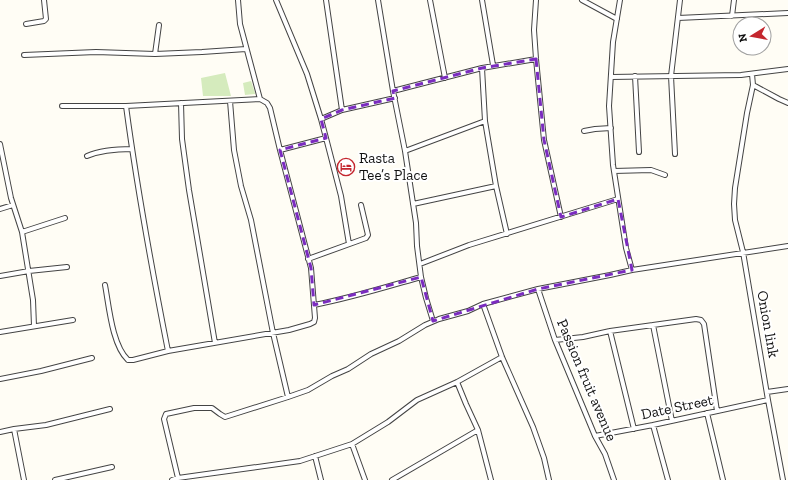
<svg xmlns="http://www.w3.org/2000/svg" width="788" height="480" font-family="'Zilla Slab',serif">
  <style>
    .green { fill: #d5ebbd }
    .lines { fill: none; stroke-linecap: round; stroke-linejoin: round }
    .street-casing { stroke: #444; stroke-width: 6 }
    .street { stroke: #fff; stroke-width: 4 }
    .marked { fill: none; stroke: #7b2cbf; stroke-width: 3; stroke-dasharray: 8 5; stroke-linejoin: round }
    .labels { text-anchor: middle; stroke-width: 4; stroke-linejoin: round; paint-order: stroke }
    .poi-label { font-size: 15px; fill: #111; stroke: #fff; text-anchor: start }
    .street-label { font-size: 15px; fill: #111; stroke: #fff }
  </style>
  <rect width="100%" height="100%" fill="#fffdf5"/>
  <!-- green -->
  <path class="green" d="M225,73l6,23h-28l-2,-18z
    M251,81l4,12v1l-10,1 -2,-12z"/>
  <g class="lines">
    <defs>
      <path id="street" d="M276,0l31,74 14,45 5,19 -46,12
        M326,0l16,110
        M378,0l15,91 12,60 11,72 1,23 4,31 5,21 7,23
        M430,0l15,78
        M482,0l11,65
        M536,0l-2,30 2,29 8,81 17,77
        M582,0l35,19
        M620,0l-7,42 -4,64 4,59 13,83 6,22
        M732,16l2,-16
        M678,18l110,-5
        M26,24l18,-3 2,-2 -2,-19
        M155,54l4,-29
        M24,55l72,-3 59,2 47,-2 44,-3
        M482,68l3,53 11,65 11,48
        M635,76l4,76
        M611,77l130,-2 47,-6
        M753,85l26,14 9,4
        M393,91l89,-23 54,-9
        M230,101l4,49 7,36 10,34 22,113 15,64
        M181,103l1,36 7,51 26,153
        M62,106h64l134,-7
        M126,106c11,82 26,164 42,245
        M321,119l21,-9 53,-12
        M584,131l11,-2 16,-1
        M326,138l15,58 8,48
        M0,144l11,54 11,34 11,68 1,26
        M405,151l80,-30
        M675,154l-4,-78 9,-76
        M87,156c14,-6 29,-7 45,-7
        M614,171l37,-1 14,5
        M413,204l83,-18
        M0,209l13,-4
        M22,232l43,-14
        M308,259l58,-21 2,-3 -7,-30
        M420,264l49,-19 149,-46
        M0,276l29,-5 38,-4
        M105,285c4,21 7,60 23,75h5l35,-9 121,-21 21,-6 4,-2 1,-4 -4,-50 -31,-118 -10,-42 -3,-5 -7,-4 -20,-75 -2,-24
        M538,289l17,51 40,96 10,18 9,26
        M483,304l19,53 31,70 11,31 5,22
        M314,305c37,-7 72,-18 107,-28
        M653,325l19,96
        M610,331l24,98
        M0,332l73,-12
        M555,340l28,-3 27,-6 86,-12 5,1 3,4 13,87
        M0,379l41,-8 51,-13
        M457,382l9,22 12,26 13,50
        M767,392l21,-3
        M768,400l15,80
        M707,413l16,67
        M653,425l15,55
        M14,429l10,51
        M0,432l14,-3 32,-4 64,-16
        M595,436l58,-11 115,-25 -25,-148 -8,-32 -1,-16 1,-16 12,-75 6,-28 -1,-11
        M352,444l13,36
        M315,456l6,24
        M178,478l-14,-59 2,-5 28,-6h18l8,6 5,3 63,-20 20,-7 24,-14 16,-7 23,-15 28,-13 26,-16 14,-6 29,-8 15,-7 55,-15 72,-14 22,-5 156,-24
        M55,480l57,-13
        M172,480l6,-2 122,-17 52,-17 36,-22 29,-22 40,-18 45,-25
        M392,480l86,-50"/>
    </defs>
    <!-- street casing -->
    <use href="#street" class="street-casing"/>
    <!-- street -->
    <use href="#street" class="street"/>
  </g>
  <!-- marked area -->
  <path class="marked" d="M536,59l8,81 17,77 57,-18 14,71 -94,19 -105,32 -12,-44 -107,28 -3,-37 -31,-118 46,-12 -5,-19 21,-9 53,-12 -2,-7 89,-23z"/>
  <!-- icons -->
  <defs>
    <symbol id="hotel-ring" viewBox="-11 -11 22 22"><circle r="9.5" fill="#fff" stroke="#c4262e" stroke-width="1.5"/><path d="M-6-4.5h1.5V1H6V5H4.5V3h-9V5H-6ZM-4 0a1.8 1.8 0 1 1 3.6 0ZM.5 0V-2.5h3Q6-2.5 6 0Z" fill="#c4262e"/></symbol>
  </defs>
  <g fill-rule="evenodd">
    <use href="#hotel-ring" x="336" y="157" width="20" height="20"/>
  </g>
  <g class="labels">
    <!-- poi labels -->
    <g class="poi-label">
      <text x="359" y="163">Rasta<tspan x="359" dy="17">Tee’s Place</tspan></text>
    </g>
    <!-- street labels -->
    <g class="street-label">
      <text transform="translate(768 324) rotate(80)" y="5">Onion link</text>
      <text transform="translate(587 380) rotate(67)" y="5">Passion fruit avenue</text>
      <text transform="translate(677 407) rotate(-12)" y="5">Date Street</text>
    </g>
  </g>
  <!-- north arrow -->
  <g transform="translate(752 36) rotate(259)"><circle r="19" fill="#ffffff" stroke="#a0a0a0"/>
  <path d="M0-3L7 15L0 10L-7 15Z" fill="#c4262e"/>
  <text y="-6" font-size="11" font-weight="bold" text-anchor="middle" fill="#111111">N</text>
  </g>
</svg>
